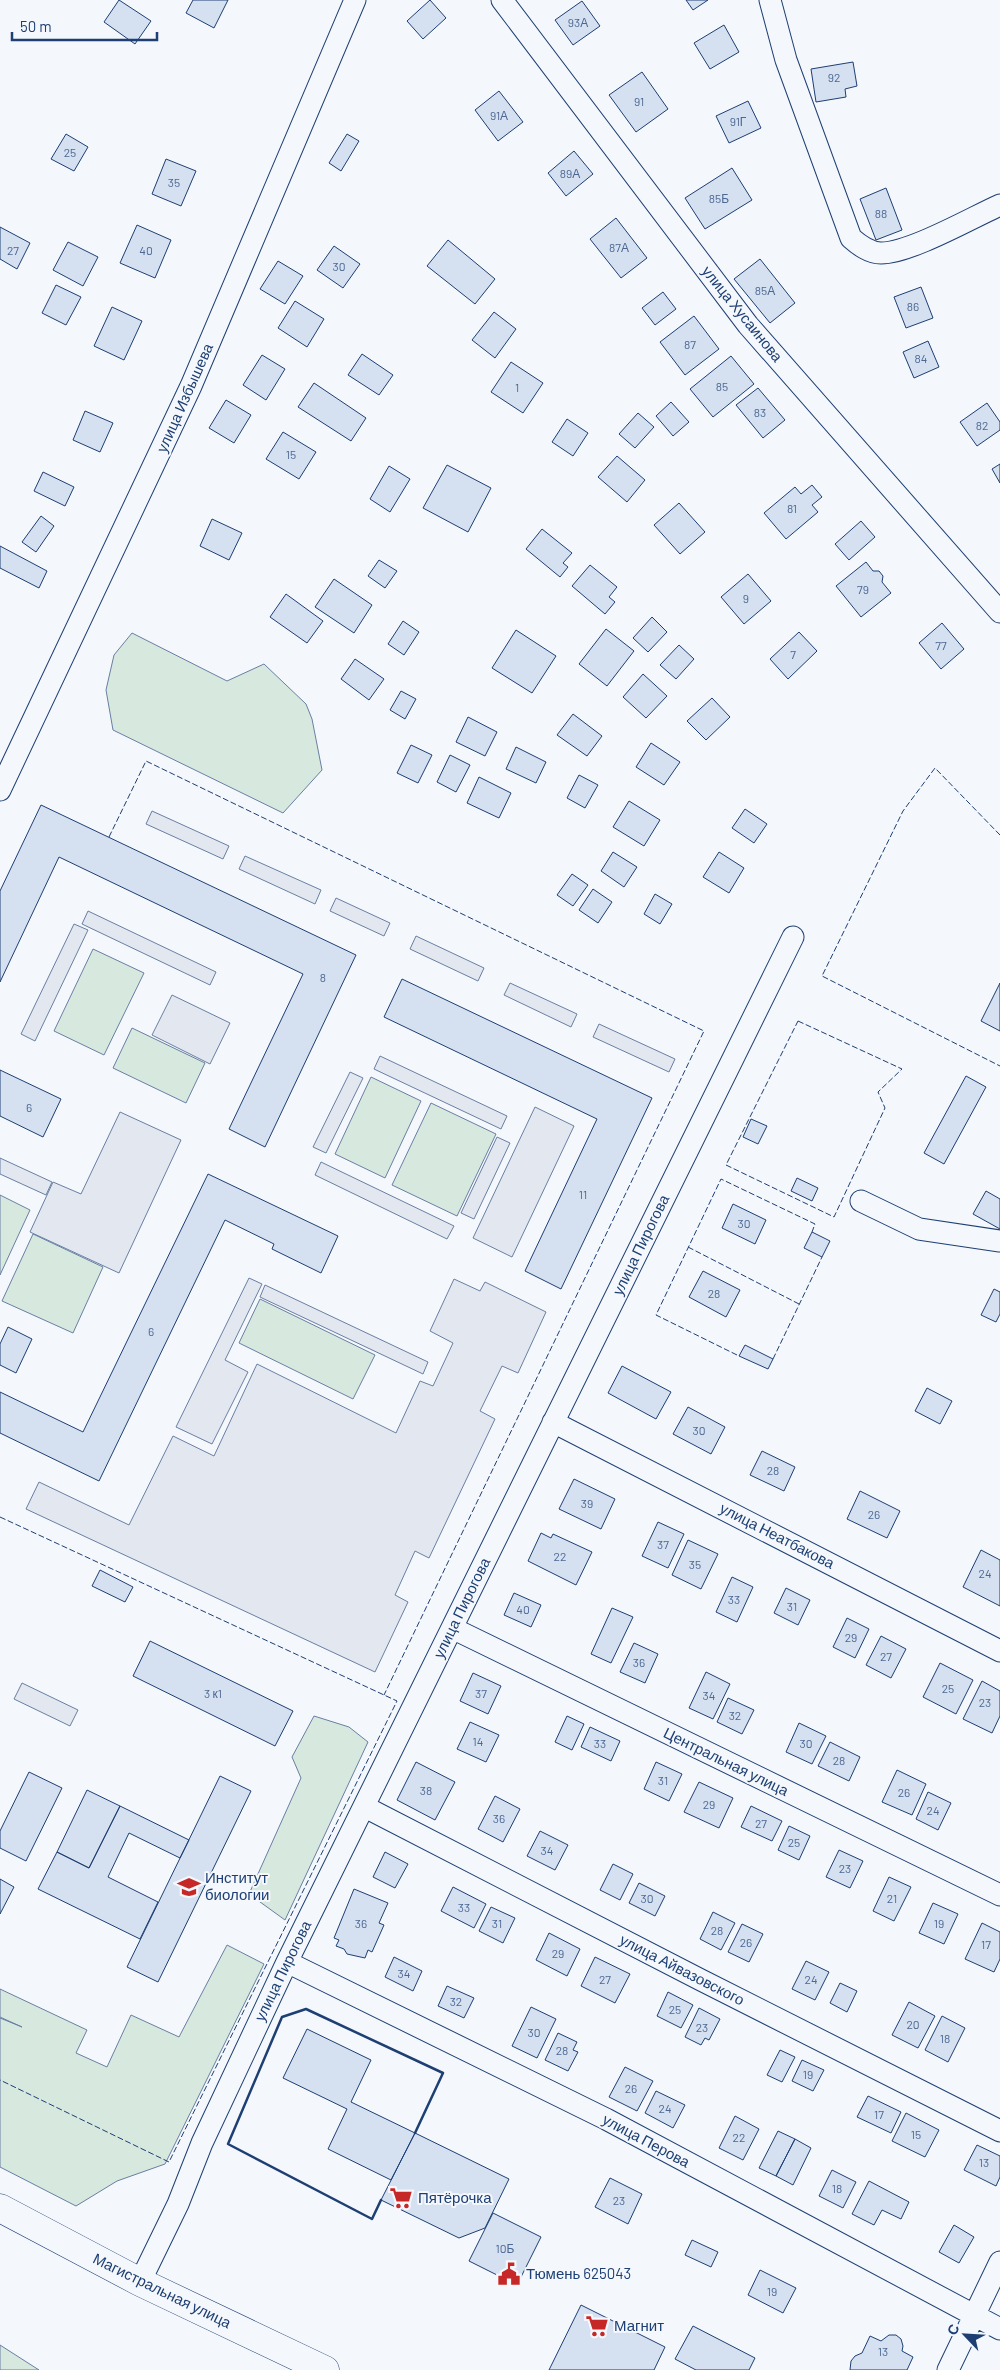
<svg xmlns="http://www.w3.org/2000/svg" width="1000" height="2370" font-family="Barlow,sans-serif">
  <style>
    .green { fill: #d7e8df; stroke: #687fa3 }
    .parking { fill: #e3e8f0; stroke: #687fa3 }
    .building { fill: #d5e0f0; stroke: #1d3f73 }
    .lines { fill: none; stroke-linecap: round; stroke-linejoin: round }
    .minor-casing { stroke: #1d3f73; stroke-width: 23 }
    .major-casing { stroke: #1d3f73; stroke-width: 29 }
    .minor { stroke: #f4f7fb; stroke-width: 21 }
    .major { stroke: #f4f7fb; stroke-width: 28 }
    .fence { stroke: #1d3f73; stroke-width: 1; stroke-dasharray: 6 2.5; stroke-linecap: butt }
    .wall { stroke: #1d3f73; stroke-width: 2.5 }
    .labels { text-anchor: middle; stroke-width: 4; stroke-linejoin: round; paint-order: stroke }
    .number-label { font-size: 12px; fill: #4b6792 }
    .street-label { font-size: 15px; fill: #1d3f73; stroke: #f4f7fb }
    .poi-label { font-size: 15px; fill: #1d3f73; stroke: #f4f7fb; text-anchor: start }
  </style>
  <rect width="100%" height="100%" fill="#f4f7fb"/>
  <!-- green -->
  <path class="green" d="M132,633l95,48 37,-17 42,40 6,15 10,51 -39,43 -170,-83 -7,-40 8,-35z
    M93,949l51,24 -40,82 -50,-24z
    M132,1028l73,35 -19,40 -73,-35z
    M371,1077l50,24 -36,77 -50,-24z
    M431,1103l65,31 -39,82 -65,-31z
    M0,1195l30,15 -30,65z
    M33,1234l70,33 -30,66 -71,-32z
    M260,1299l115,56 -22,44 -114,-56z
    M314,1716l35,11 19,15 -83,178 -36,-26 52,-116 -9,-21z
    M227,1945l37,19 -99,200 -48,17 -41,25 -76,-39v-149l22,9 -22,-10v-28l87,41 -11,23 31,14 24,-52 48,22z
    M0,2345l39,25h-39z"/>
  <!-- parking -->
  <path class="parking" d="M152,811l77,35 -6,13 -77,-35z
    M245,856l76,34 -6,14 -76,-35z
    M336,898l54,25 -6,13 -54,-25z
    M88,911l128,61 -6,13 -128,-61z
    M74,924l14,6 -53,111 -14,-7z
    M416,936l68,32 -6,13 -68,-32z
    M510,983l67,31 -6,13 -67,-32z
    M172,995l58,28 -20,41 -58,-29z
    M599,1024l76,35 -6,13 -76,-35z
    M380,1056l127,60 -6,13 -127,-60z
    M350,1072l13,6 -37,75 -13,-6z
    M535,1107l39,19 -62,131 -39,-19z
    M120,1112l61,28 -62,133 -89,-41 23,-50 28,12z
    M497,1137l13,6 -36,76 -13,-6z
    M0,1158l52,24 -6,13 -46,-21z
    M321,1162l133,64 -7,13 -132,-64z
    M249,1278l13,6 -37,76 23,12 -36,72 -36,-17z
    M454,1279l26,12 5,-9 61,30 -28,61 -16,-7 -22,45 15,8 -66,139 -14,-7 -20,44 13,7 -33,70 -349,-163 13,-27 90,43 44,-89 41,20 43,-92 139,69 24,-52 13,5 20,-43 -23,-12z
    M265,1285l163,77 -5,12 -163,-77z
    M22,1683l56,27 -8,16 -56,-27z"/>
  <!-- building -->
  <path class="building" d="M119,0l32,21 -16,23 -31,-22z
    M193,0h35l-14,28 -28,-15z
    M430,0l16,18 -23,21 -16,-18z
    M686,0h22l-15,10z
    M582,1l18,25 -27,19 -18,-25z
    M724,25l15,27 -29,17 -16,-26z
    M853,62l4,24 -12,3 1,8 -30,5 -5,-33z
    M642,72l26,37 -32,23 -27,-37z
    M499,91l24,31 -25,19 -23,-31z
    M748,101l13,27 -32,15 -13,-27z
    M66,134l22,13 -14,24 -23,-12z
    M347,134l12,7 -18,30 -12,-8z
    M574,151l19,23 -27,22 -18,-23z
    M166,159l30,12 -15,35 -29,-12z
    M732,168l20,32 -47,29 -20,-31z
    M886,188l16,42 -26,10 -16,-41z
    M616,218l31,40 -26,20 -31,-39z
    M137,225l34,15 -16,38 -35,-15z
    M0,227l30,16 -13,26 -17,-10z
    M448,240l47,39 -20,25 -48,-38z
    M68,242l30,15 -15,29 -30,-16z
    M334,246l26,18 -17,24 -26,-18z
    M760,259l35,44 -25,20 -36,-44z
    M278,261l25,15 -18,28 -25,-15z
    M56,285l25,12 -15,28 -24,-12z
    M921,287l12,31 -27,10 -12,-31z
    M663,292l13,17 -21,16 -13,-17z
    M295,301l29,18 -17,28 -29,-19z
    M112,307l30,14 -18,39 -30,-14z
    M494,312l22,17 -21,29 -23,-18z
    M694,316l25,33 -34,26 -25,-33z
    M928,341l11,26 -25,11 -11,-26z
    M362,354l31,21 -14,20 -31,-20z
    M262,355l23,14 -19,31 -23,-15z
    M731,356l23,28 -41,33 -23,-28z
    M511,362l32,21 -20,30 -32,-21z
    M314,383l52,35 -15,23 -53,-34z
    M758,388l27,32 -22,18 -27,-33z
    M226,400l25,15 -17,28 -25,-15z
    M671,402l18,20 -16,14 -17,-20z
    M987,403l13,19v8l-23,16 -17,-24z
    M85,411l28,12 -13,29 -27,-12z
    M638,413l16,14 -19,21 -16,-14z
    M567,419l21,14 -15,23 -21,-14z
    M283,432l33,20 -17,27 -33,-20z
    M617,456l28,24 -18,22 -29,-25z
    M1000,464v19l-8,-14z
    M447,465l44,23 -23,44 -45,-24z
    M389,466l21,13 -20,33 -20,-13z
    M43,472l31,15 -9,19 -31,-15z
    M812,485l10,12 -10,8 6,7 -32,27 -22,-26 31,-26 6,7z
    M679,503l26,29 -25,22 -26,-29z
    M41,516l13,10 -18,26 -14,-10z
    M212,519l30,14 -13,27 -29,-14z
    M861,521l14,16 -26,23 -14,-16z
    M542,529l30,24 -9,10 5,4 -8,10 -34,-28z
    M0,546l47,25 -8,17 -39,-20z
    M379,560l18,11 -12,17 -17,-12z
    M866,562l7,9h6l4,5 -1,6 9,11 -30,24 -25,-31z
    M590,565l27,22 -8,10 6,5 -10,12 -33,-28z
    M748,574l23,27 -27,23 -23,-27z
    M334,579l38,26 -18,28 -39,-26z
    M286,594l37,27 -16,22 -37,-26z
    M652,617l15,15 -19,20 -15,-14z
    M403,621l16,11 -15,23 -16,-11z
    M942,623l22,26 -23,20 -22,-26z
    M606,629l28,22 -27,35 -28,-22z
    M516,630l40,26 -24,37 -40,-25z
    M799,632l18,19 -29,28 -18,-20z
    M679,645l15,14 -18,20 -16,-14z
    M355,659l29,20 -15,21 -28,-21z
    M643,674l24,22 -21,22 -23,-21z
    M401,691l15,8 -11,20 -15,-9z
    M712,698l18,19 -24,23 -19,-19z
    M573,714l29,22 -15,20 -30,-21z
    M468,717l29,15 -12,24 -29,-14z
    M651,743l29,19 -16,23 -28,-18z
    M411,745l21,10 -14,28 -21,-10z
    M516,747l30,15 -10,21 -30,-14z
    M450,755l20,10 -14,27 -19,-10z
    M579,775l19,10 -13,23 -18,-10z
    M479,777l32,16 -12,25 -32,-15z
    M629,801l31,19 -16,26 -31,-19z
    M41,805l315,150 -91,192 -36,-18 74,-155 -244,-117 -59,125v-91z
    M745,809l22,15 -13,19 -22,-15z
    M613,852l24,15 -13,20 -23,-16z
    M719,852l25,16 -15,25 -26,-16z
    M572,874l16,11 -15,21 -16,-11z
    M593,889l19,13 -14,21 -19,-13z
    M655,894l17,10 -12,20 -16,-10z
    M402,979l250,119 -91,191 -36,-18 72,-152 -213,-102z
    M1000,983v48l-19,-10z
    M0,1070l61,29 -18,38 -43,-21z
    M966,1076l20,11 -42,77 -20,-11z
    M751,1119l16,7 -9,18 -15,-7z
    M208,1174l130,62 -17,37 -49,-24 2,-5 -49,-24 -126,261 -99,-48v-41l83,40z
    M797,1178l21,10 -6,13 -21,-10z
    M986,1191l14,8v30l-27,-15z
    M733,1204l33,16 -11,24 -33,-16z
    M812,1232l18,9 -8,16 -18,-9z
    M703,1271l37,19 -14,27 -37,-20z
    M994,1289l6,3v22l-4,8 -15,-7z
    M8,1327l24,12 -16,34 -16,-8v-21z
    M745,1345l28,14 -5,10 -29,-13z
    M622,1366l49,26 -15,27 -48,-26z
    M927,1388l25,13 -12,23 -25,-13z
    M688,1407l37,20 -14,27 -38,-20z
    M762,1451l33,16 -11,24 -34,-16z
    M574,1479l41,20 -14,30 -42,-20z
    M860,1491l40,20 -13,27 -40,-19z
    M658,1522l26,12 -16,34 -26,-12z
    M541,1533l10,5 2,-4 39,18 -16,33 -48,-24z
    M688,1540l30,14 -17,35 -29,-14z
    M981,1550l19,10v46l-37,-19z
    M100,1570l33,17 -8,15 -33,-16z
    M732,1577l21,10 -16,35 -21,-10z
    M786,1588l24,12 -12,25 -24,-12z
    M514,1593l27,12 -10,22 -27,-12z
    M612,1608l21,9 -22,46 -20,-9z
    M847,1618l22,11 -14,29 -22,-11z
    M881,1636l25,13 -15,29 -25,-13z
    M150,1641l143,70 -18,35 -142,-70z
    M634,1643l24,11 -13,29 -25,-11z
    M940,1663l33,17 -17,34 -33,-17z
    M706,1672l24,12 -17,35 -24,-11z
    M473,1673l28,13 -13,28 -28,-13z
    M982,1681l18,10v25l-8,17 -29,-14z
    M728,1698l26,12 -12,24 -25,-12z
    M567,1716l17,8 -12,26 -17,-8z
    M470,1722l29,13 -13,27 -29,-13z
    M799,1723l27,13 -14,28 -26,-12z
    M590,1727l30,14 -9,20 -30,-14z
    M830,1742l30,15 -11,24 -31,-15z
    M416,1762l39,20 -20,38 -38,-20z
    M656,1762l26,12 -13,27 -25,-12z
    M897,1770l29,14 -14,31 -30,-13z
    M29,1772l33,16 -36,73 -26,-13v-17z
    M220,1776l31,15 -93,191 -31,-15z
    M699,1782l34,16 -14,30 -35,-16z
    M87,1790l33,16 -31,62 -32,-16z
    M928,1792l23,11 -13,27 -22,-11z
    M495,1796l25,13 -17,33 -25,-13z
    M120,1806l69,34 -9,18 -51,-25 -21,44 50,25 -18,37 -102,-50 19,-37 32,16z
    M751,1806l31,15 -10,20 -31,-14z
    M789,1826l21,10 -11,24 -21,-10z
    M540,1831l28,14 -13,25 -28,-14z
    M839,1850l24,11 -13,27 -24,-11z
    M385,1852l23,12 -13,24 -22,-11z
    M613,1864l20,10 -13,26 -20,-10z
    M889,1877l22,10 -17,34 -21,-10z
    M0,1879l14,8 -14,27z
    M639,1883l26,13 -10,20 -26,-13z
    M453,1887l33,17 -12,24 -33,-17z
    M354,1889l34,14 -9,20 5,2 -12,27 -4,-2 -3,8 -18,-4 -3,-5 -8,-3 3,-6 -5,-2z
    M933,1903l25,11 -14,30 -25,-11z
    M491,1907l24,11 -12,25 -24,-12z
    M713,1912l22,11 -14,27 -21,-11z
    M982,1923l18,9v27l-6,13 -29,-13z
    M742,1924l21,10 -14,28 -21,-10z
    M549,1933l31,16 -13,27 -31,-16z
    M394,1957l28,14 -9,20 -28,-14z
    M595,1957l35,17 -15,29 -34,-17z
    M806,1961l23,11 -14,28 -23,-11z
    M840,1983l17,8 -10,21 -17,-9z
    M447,1986l27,12 -10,20 -26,-12z
    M668,1992l25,13 -12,23 -24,-12z
    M909,2002l26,14 -17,32 -26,-13z
    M531,2007l25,12 -19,39 -25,-12z
    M699,2008l21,11 -11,21 -4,-2 -4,7 -16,-8z
    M942,2016l23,12 -17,34 -23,-12z
    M307,2029l64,31 -20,42 64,31 -24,47 -63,-31 19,-40 -64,-31z
    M558,2033l19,9 -4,8 5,2 -10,19 -23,-11z
    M780,2050l15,7 -13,25 -15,-7z
    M802,2060l22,10 -11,21 -21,-10z
    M625,2067l28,14 -16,30 -28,-14z
    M656,2091l29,14 -12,23 -28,-15z
    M868,2096l33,16 -10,21 -34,-16z
    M906,2113l33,17 -14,27 -33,-16z
    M735,2116l24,13 -16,31 -24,-12z
    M778,2131l17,8 -19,37 -17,-8z
    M415,2133l94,46 -24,49 -26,10 -78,-38z
    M795,2139l16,9 -18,37 -17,-9z
    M977,2145l23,11v21l-4,9 -32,-16z
    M832,2170l24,12 -13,26 -24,-12z
    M610,2178l32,16 -14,30 -33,-17z
    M869,2181l40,21 -8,17 -19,-9 -8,15 -22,-11z
    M493,2213l48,24 -24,48 -48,-24z
    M954,2225l20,12 -15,26 -20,-11z
    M692,2240l26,12 -7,15 -26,-12z
    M760,2270l36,18 -13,25 -35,-18z
    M581,2305l84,42 -11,23h-105z
    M693,2326l62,32 -6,12h-53l-21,-11z
    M889,2335h7l5,4 2,7 -1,5 11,6 -6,13h-57l1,-9 4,-5 7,-3 8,-17 11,5z"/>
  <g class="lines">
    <defs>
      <path id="minor" d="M502,0l246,325 252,287
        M770,0l16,60 65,178c8,7 18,15 30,15 29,0 90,-35 119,-48
        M0,790l191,-404 164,-386
        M861,1201l58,28 81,12
        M553,1422l447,229
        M452,1628l548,267
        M365,1807l336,173 299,151
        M287,1962l319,157 394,210
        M140,2282l38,-78 24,-61 85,-181 506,-1025
        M948,2370l52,-108"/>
      <path id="major" d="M0,2208l140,74 185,88"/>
    </defs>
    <!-- minor casing -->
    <use href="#minor" class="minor-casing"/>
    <!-- major casing -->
    <use href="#major" class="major-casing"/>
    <!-- minor -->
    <use href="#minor" class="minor"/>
    <!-- major -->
    <use href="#major" class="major"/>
    <!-- fence -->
    <path class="fence" d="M1000,835l-65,-67 -32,43 -81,165 178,90
      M109,837l37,-76 558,270 -320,664
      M798,1021l104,48 -24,23 7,16 -51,109 -108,-52z
      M688,1247l111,57
      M737,1355l-81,-40 65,-136 94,45 -3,8
      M773,1359l49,-102
      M0,1517l397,184 -228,461 -169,-82"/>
    <!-- wall -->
    <path class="wall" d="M381,2200l-9,19 -144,-75 54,-127 24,-8 137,64 -28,60"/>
  </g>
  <!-- icons -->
  <defs>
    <symbol id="university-bare" viewBox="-9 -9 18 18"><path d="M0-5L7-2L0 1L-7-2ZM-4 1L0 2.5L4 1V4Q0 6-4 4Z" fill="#c62828" stroke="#f4f7fb" stroke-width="2.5" paint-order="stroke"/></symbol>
    <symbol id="supermarket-bare" viewBox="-9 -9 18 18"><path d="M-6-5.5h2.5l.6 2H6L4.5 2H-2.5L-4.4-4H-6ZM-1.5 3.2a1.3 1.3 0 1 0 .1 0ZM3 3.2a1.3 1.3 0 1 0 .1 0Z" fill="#c62828" stroke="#f4f7fb" stroke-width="2.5" paint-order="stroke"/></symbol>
    <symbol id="civic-bare" viewBox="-9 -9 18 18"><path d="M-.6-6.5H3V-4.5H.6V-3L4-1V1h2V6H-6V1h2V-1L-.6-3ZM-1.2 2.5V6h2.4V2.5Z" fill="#c62828" stroke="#f4f7fb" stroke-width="2.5" paint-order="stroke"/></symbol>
  </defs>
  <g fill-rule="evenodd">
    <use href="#university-bare" x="173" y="1871" width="32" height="32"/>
    <use href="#supermarket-bare" x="385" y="2182" width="32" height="32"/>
    <use href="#civic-bare" x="493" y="2258" width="32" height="32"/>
    <use href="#supermarket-bare" x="581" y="2310" width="32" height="32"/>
  </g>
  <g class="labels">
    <!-- number labels -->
    <g class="number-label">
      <text x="578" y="27">93А</text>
      <text x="834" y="82">92</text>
      <text x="639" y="106">91</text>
      <text x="499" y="120">91А</text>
      <text x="738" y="126">91Г</text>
      <text x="70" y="157">25</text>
      <text x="570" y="178">89А</text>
      <text x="174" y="187">35</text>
      <text x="719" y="203">85Б</text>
      <text x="881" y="218">88</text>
      <text x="619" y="252">87А</text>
      <text x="13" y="255">27</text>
      <text x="146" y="255">40</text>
      <text x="339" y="271">30</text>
      <text x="765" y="295">85А</text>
      <text x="913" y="311">86</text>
      <text x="690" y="349">87</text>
      <text x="921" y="363">84</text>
      <text x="722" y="391">85</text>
      <text x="517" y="392">1</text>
      <text x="760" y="417">83</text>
      <text x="982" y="430">82</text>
      <text x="291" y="459">15</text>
      <text x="792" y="513">81</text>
      <text x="863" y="594">79</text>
      <text x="746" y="603">9</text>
      <text x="941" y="650">77</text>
      <text x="793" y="659">7</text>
      <text x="323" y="982">8</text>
      <text x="29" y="1112">6</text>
      <text x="583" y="1199">11</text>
      <text x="744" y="1228">30</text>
      <text x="714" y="1298">28</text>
      <text x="151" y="1336">6</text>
      <text x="699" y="1435">30</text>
      <text x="773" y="1475">28</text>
      <text x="587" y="1508">39</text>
      <text x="874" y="1519">26</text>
      <text x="663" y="1549">37</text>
      <text x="560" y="1561">22</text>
      <text x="695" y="1569">35</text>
      <text x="985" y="1578">24</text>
      <text x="734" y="1604">33</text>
      <text x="792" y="1611">31</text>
      <text x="523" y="1614">40</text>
      <text x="851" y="1642">29</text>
      <text x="886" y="1661">27</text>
      <text x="639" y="1667">36</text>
      <text x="948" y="1693">25</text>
      <text x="213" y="1698">3 к1</text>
      <text x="481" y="1698">37</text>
      <text x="709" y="1700">34</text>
      <text x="985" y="1707">23</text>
      <text x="735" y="1720">32</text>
      <text x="478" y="1746">14</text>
      <text x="600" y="1748">33</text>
      <text x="806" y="1748">30</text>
      <text x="839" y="1765">28</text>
      <text x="663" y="1785">31</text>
      <text x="426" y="1795">38</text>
      <text x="904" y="1797">26</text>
      <text x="709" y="1809">29</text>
      <text x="933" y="1815">24</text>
      <text x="499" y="1823">36</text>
      <text x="761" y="1828">27</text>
      <text x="794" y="1847">25</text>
      <text x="547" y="1855">34</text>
      <text x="845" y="1873">23</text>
      <text x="647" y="1903">30</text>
      <text x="892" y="1903">21</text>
      <text x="464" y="1912">33</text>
      <text x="361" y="1928">36</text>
      <text x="497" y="1928">31</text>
      <text x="939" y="1928">19</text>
      <text x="717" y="1935">28</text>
      <text x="746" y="1947">26</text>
      <text x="986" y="1949">17</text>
      <text x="558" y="1958">29</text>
      <text x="404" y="1978">34</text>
      <text x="605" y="1984">27</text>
      <text x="811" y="1984">24</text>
      <text x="456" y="2006">32</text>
      <text x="675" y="2014">25</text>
      <text x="913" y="2029">20</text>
      <text x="702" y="2032">23</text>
      <text x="534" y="2037">30</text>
      <text x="945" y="2043">18</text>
      <text x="562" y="2055">28</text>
      <text x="808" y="2079">19</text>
      <text x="631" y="2093">26</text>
      <text x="665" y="2113">24</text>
      <text x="879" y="2119">17</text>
      <text x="916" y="2139">15</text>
      <text x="739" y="2142">22</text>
      <text x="984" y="2167">13</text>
      <text x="837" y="2193">18</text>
      <text x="619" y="2205">23</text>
      <text x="505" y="2253">10Б</text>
      <text x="772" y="2296">19</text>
      <text x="883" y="2356">13</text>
    </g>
    <!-- street labels -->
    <g class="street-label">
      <text transform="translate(742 314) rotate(51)" y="5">улица Хусаинова</text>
      <text transform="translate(185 398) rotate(-66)" y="5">улица Избышева</text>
      <text transform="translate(641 1245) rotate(-64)" y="5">улица Пирогова</text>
      <text transform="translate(777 1536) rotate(27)" y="5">улица Неатбакова</text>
      <text transform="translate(462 1608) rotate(-64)" y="5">улица Пирогова</text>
      <text transform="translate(726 1762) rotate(26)" y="5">Центральная улица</text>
      <text transform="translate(682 1970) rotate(27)" y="5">улица Айвазовского</text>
      <text transform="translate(283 1971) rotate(-64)" y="5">улица Пирогова</text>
      <text transform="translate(646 2141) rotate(28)" y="5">улица Перова</text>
      <text transform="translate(162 2291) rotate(26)" y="5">Магистральная улица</text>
    </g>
    <!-- poi labels -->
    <g class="poi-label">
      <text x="205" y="1883">Институт<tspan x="205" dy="17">биологии</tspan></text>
      <text x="418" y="2203">Пятёрочка</text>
      <text x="526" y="2279">Тюмень 625043</text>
      <text x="614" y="2331">Магнит</text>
    </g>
  </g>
  <!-- north arrow -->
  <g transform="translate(965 2335) rotate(295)" stroke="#f4f7fb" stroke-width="4" paint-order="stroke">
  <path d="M0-4L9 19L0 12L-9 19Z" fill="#1d3f73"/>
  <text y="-8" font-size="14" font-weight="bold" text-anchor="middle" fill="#1d3f73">С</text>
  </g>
  <!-- scale -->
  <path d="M12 32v8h145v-8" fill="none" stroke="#1d3f73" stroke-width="2.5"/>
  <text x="20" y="32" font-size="15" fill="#1d3f73" stroke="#f4f7fb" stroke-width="4" paint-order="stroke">50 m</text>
</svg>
